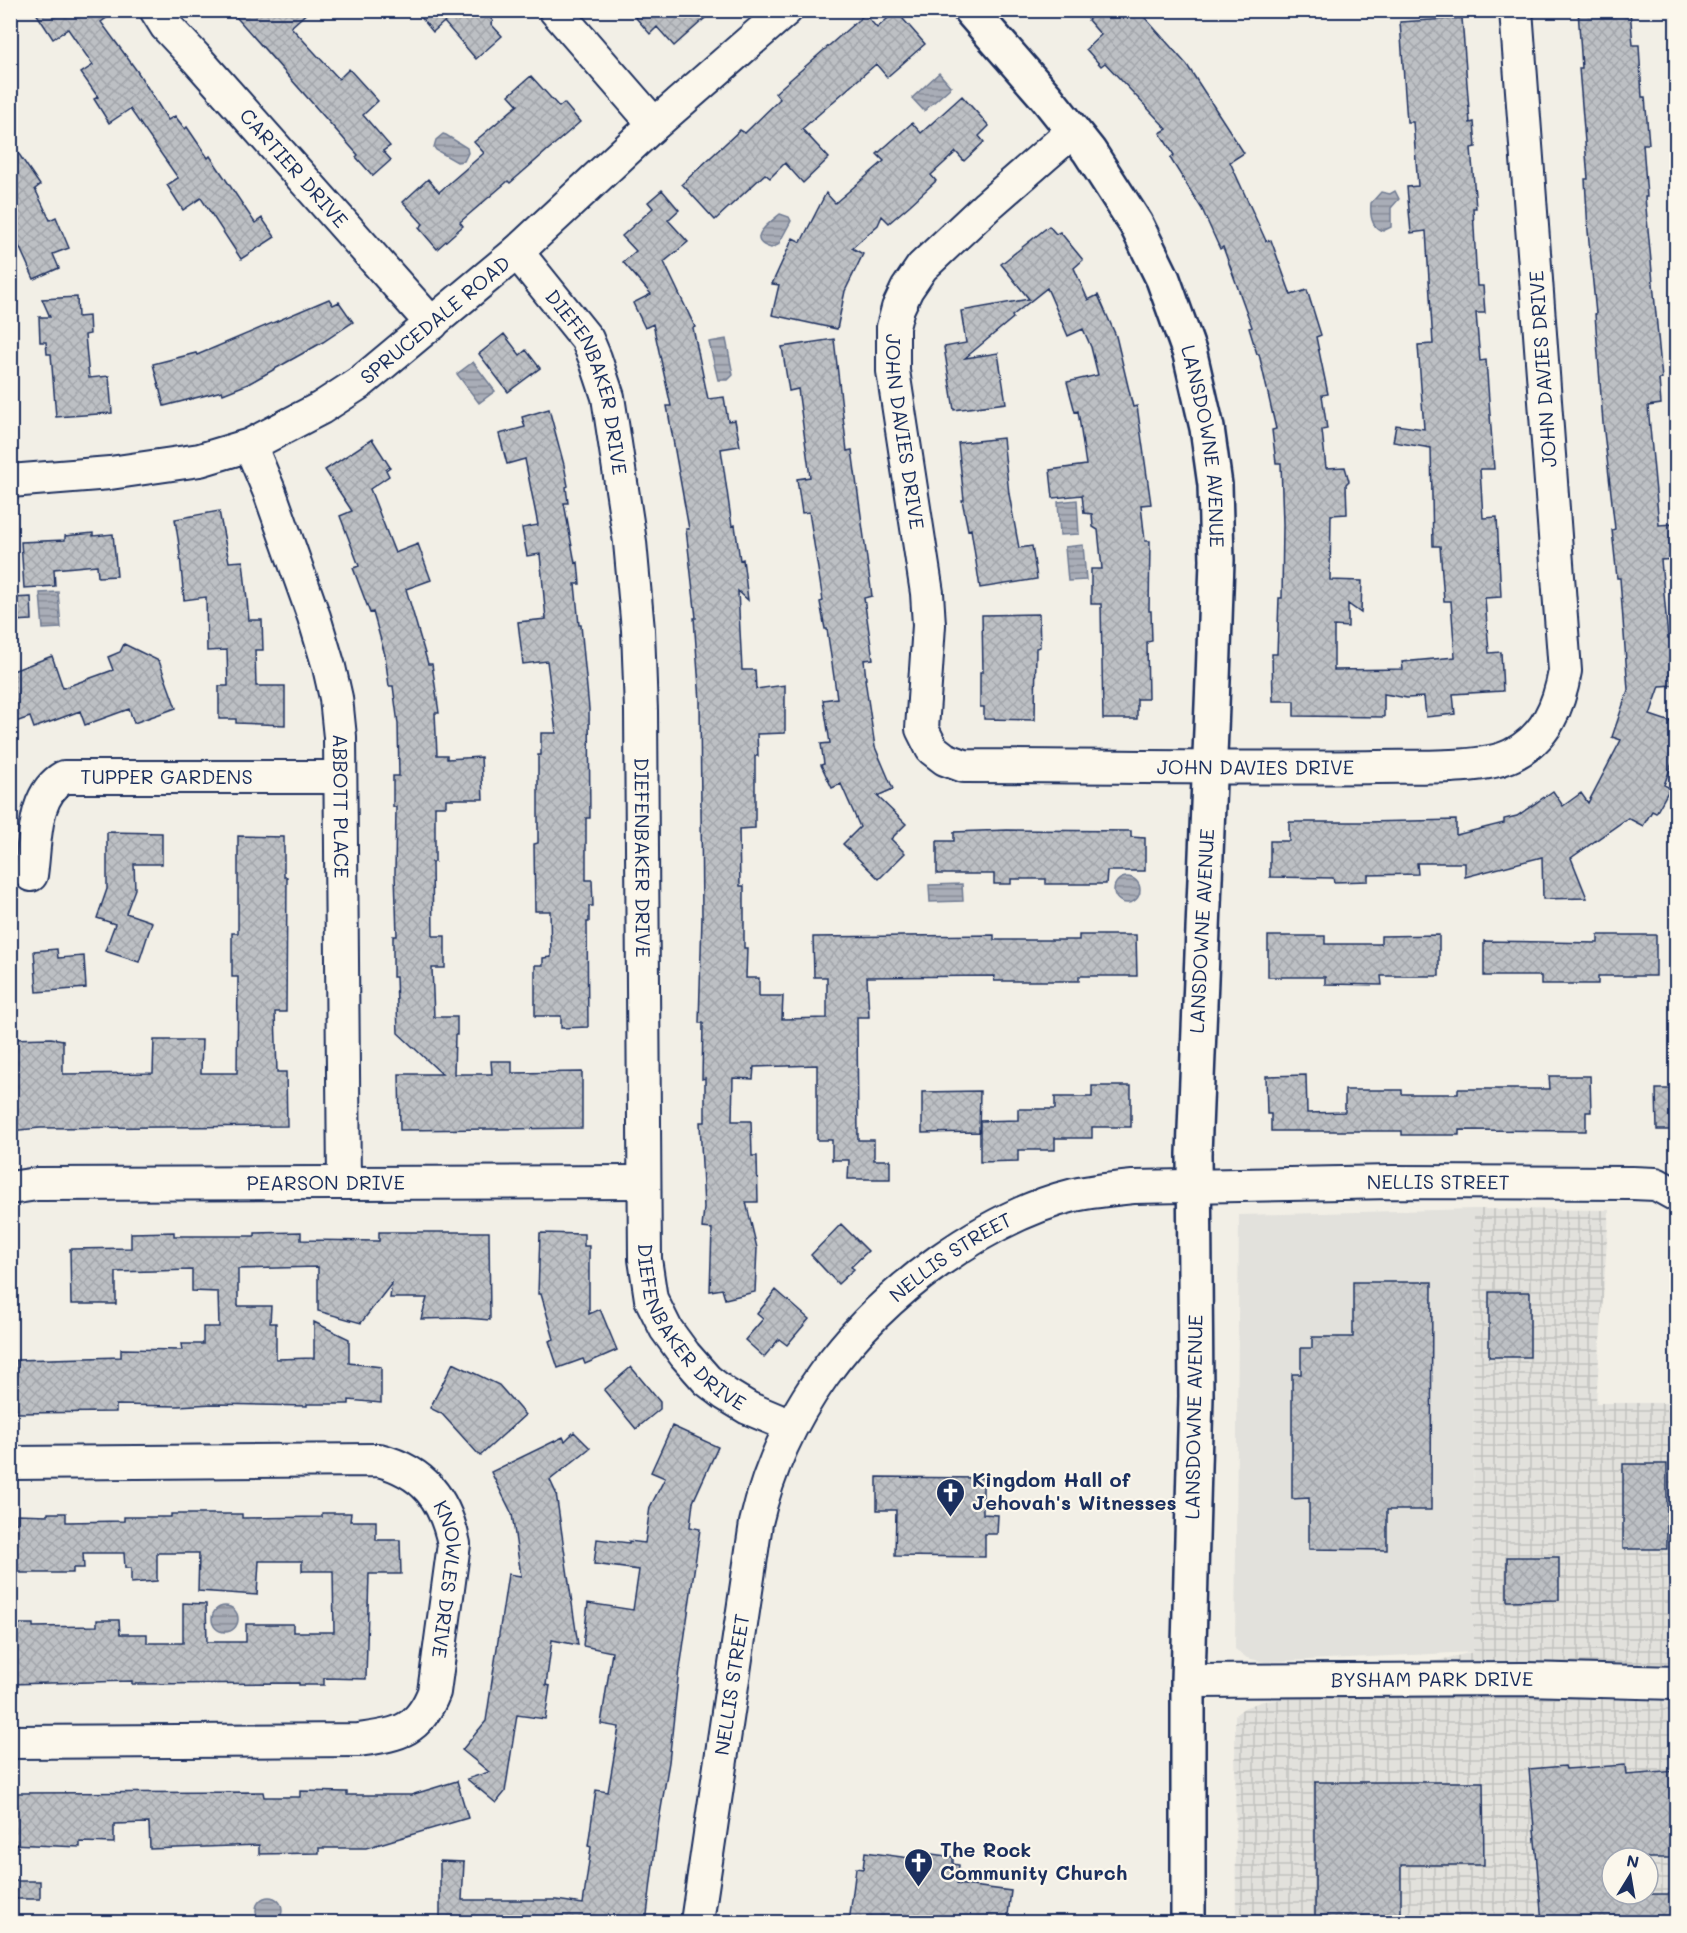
<svg xmlns="http://www.w3.org/2000/svg" width="1687" height="1933" font-family="Mali,sans-serif">
  <style>
    .built { fill: #e2e1dc }
    .industrial { fill: url(#industrial-grid); fill-rule: evenodd }
    .water { fill: url(#water-rules); stroke: #707b93; stroke-width: 1.5 }
    .building { fill: url(#building-cross-hatch); stroke: #1b2f5e; stroke-width: 1.5 }
    .lines { fill: none; stroke-linecap: round; stroke-linejoin: round }
    .minor-casing { stroke: #1b2f5e; stroke-width: 36 }
    .major-casing { stroke: #1b2f5e; stroke-width: 38 }
    .minor { stroke: #fbf7ec; stroke-width: 32 }
    .major { stroke: #fbf7ec; stroke-width: 33 }
    .labels { text-anchor: middle; stroke-width: 4.5; stroke-linejoin: round; paint-order: stroke }
    .street-label { font-size: 20px; fill: #1b2f5e; stroke: #fbf7ec }
    .poi-label { font-size: 20px; font-weight: bold; fill: #1b2f5e; stroke: #fbf7ec; text-anchor: start }
  </style>
  <defs>
    <pattern id="industrial-grid" width="8" height="8" patternUnits="userSpaceOnUse" patternTransform="scale(1.5)"><rect width="8" height="8" fill="#e2e1dc"/><path d="M0 4h8M4 0v8" fill="none" stroke="#c1c1bf"/></pattern>
    <pattern id="water-rules" width="6" height="5" patternUnits="userSpaceOnUse" patternTransform="scale(1.5)"><rect width="6" height="5" fill="#a9adb7"/><path d="M0 2.5h6" fill="none" stroke="#898d98"/></pattern>
    <pattern id="building-cross-hatch" width="8" height="8" patternUnits="userSpaceOnUse" patternTransform="scale(1.5)"><rect width="8" height="8" fill="#bdc0c4"/><path d="M0 0l8 8M0 8l8-8" fill="none" stroke="#a2a5ab"/></pattern>
  </defs>
  <rect width="100%" height="100%" fill="#f2efe6"/>
  <filter id="ink" filterUnits="userSpaceOnUse"><feTurbulence type="fractalNoise" baseFrequency=".0167" numOctaves="2"/><feDisplacementMap in="SourceGraphic" scale="12" xChannelSelector="R" yChannelSelector="G"/><feConvolveMatrix kernelMatrix="1 2 1 2 8 2 1 2 1" color-interpolation-filters="sRGB"/></filter>
  <g filter="url(#ink)">
    <!-- built -->
    <path class="built" d="M1474,1209l-1,443 -208,10 -18,-4 -12,-9 4,-434z"/>
    <!-- industrial -->
    <path class="industrial" d="M1474,1209l135,1 -13,193h80v519h-440l-1,-207 9,-7 19,-7 13,-1 197,-48zM1612,1858h36v36h-36z"/>
    <!-- water -->
    <path class="water" d="M939,73l12,14 -27,24 -12,-13z
      M443,134l3,1 21,13 1,5 -4,8 -7,1 -21,-12 -2,-3 2,-7z
      M1395,191l4,8 -8,9v19l-8,4c-12,-3 -13,-17 -12,-28l10,-11 9,2z
      M780,214l9,3 2,4 -13,24 -7,3c-27,-8 -2,-25 9,-34z
      M726,339l7,36 -5,5h-10l-9,-38z
      M473,362l22,29 -16,12 -22,-29z
      M1077,500l2,34 -19,1 -2,-33z
      M1083,545l3,35 -18,1 -3,-34z
      M58,592l3,36 -18,1 -3,-36z
      M1114 890a13 13 0 1 1 26 0a13 13 0 1 1-26 0Z
      M962,884l1,17 -33,1 -1,-17z
      M212 1619a13 13 0 1 1 26 0a13 13 0 1 1-26 0Z
      M256 1910a13 13 0 1 1 26 0a13 13 0 1 1-26 0Z"/>
    <!-- building -->
    <path class="building" d="M34,10h84l-17,12 36,49 31,49 7,-4 10,13 2,-2 21,31 2,-2 45,67 7,-5 13,19 -34,22 -40,-61 -18,12 -16,-25 11,-7 -48,-69 -21,14 -15,-24 4,-2 -17,-24 12,-8 -25,-36 -15,10z
      M230,10h80l-19,17 48,52 10,-10 29,32 -15,14 27,31 -7,5 8,9 -18,16 -17,-19 2,-2z
      M415,10h68l10,11 -2,3 11,12 -26,23 -32,-37 -11,10z
      M629,10h85l-40,36 -17,-19 -7,7z
      M1098,10h40l49,55 57,88 -14,9 36,79 5,-1 20,55 16,-5 14,45 -5,2 12,57 -6,1 5,34 -5,1 4,38 19,-1 4,14 -3,3 1,30 -16,1 -1,65 32,1 -1,32 -13,-9v23l-14,-1v44l69,-1 -1,-7 53,-5 -4,-56h-7l-4,-55h-7l-2,-98 -38,-6 3,-17 28,4 -6,-84 15,-1 -7,-113 -15,2 -4,-46 11,-1 -5,-64h-6l-7,-100 62,-4 8,105 4,-1 2,25 -5,1 5,60h-3l4,78h6l2,27h-9l4,48 6,-1 8,109h-14l3,49 14,-1 4,80 -16,1 4,55 12,-1 2,39 -50,3 2,20 -29,3 -2,-20 -17,1 -23,-4v23l-90,-1v-15h-21l-1,-47h5l2,-56h3l1,-74 -2,-61h-5l-4,-33 4,-1 -17,-75h-2l-8,-26 3,-1 -29,-80 -3,2 -18,-40 -32,-51 4,-3 -14,-22 7,-4 -62,-66 -4,3 -15,-17 15,-14 -13,-15z
      M1578,10h52l3,35h6l3,52h3l4,47h-6l4,53h-2l17,182h-3l2,25 -13,2 11,119 13,-1 4,35 -15,1 7,78h4l3,47 -15,1 -10,29 27,9v27l-13,34 6,3 -14,25 -4,-2 -9,15 -15,-8 -57,40 16,40 -44,1 -1,-42 -77,20v-14h-48l1,11 -50,1v6l-34,1 -1,-4 -63,-1v-36h19v-19h77l90,-2v15l48,-12v-4l13,-3 36,-25 10,15 18,-13 7,10 33,-63 -9,-3 16,-47 -8,-112h-3l-5,-48 3,-1 -12,-106 -8,-109h1l-8,-83 -3,-52h3l-9,-111h3z
      M896,11l29,33 -38,33 -11,-13 -74,65 27,29 -26,25 -18,-20 -15,15 -5,-4 -50,46 -33,-36 58,-54 5,3 35,-34 -5,-6 90,-79 12,14z
      M531,76l28,31 5,-4 16,19 -70,61 -2,-2 -48,41 3,4 -26,23 -18,-21 4,-4 -20,-22 25,-23 11,13 45,-39 -10,-11 44,-37 -9,-10z
      M962,96l27,30 -10,10 5,6 -20,19 -8,-9 -25,23 5,6 -26,24 -21,18 -7,-7 -4,9 -26,23 11,6 -18,37 -8,38 -65,-14 7,-30 -7,-1 21,-46 8,4 25,-49 9,10 49,-42 -7,-7 35,-31 9,10z
      M10,141l30,44 -5,4 15,31 6,-3 13,31 -16,6 6,14 -25,11 -24,-53z
      M662,190l17,20 -11,10 20,22 -24,20 31,65 -2,1 15,71 16,-2 4,24 7,-1 5,26 -19,3 11,77 3,-1 5,35 3,-1 5,41 -10,-9 4,79h13l1,19 29,-4v48l-28,1 1,22h-3v72l-16,1 1,57h4v62h3l-1,30h13v18h24l-1,23 45,-1v-41h-13l-1,-40 181,-2v5h85v-5h57l1,41h-58v5h-85l1,-5 -128,1 2,40h-12l1,123h16v20h16v19h-42l1,-19h-17v-20h-15v-75l-63,2 -1,12 -20,-1 -1,43h19l1,35h5l1,46h-12l11,46 -2,44 -30,7 -3,-10 -12,2 2,-62 -10,-1 2,-20 -4,-86h5v-44l-3,1 1,-56h-4l3,-106 -2,-216 -6,-83h2l-10,-89h3l-22,-123h4l-18,-82 -8,4 -12,-25 18,-9 -28,-32 13,-11 -14,-15 31,-28 -5,-6z
      M1049,226l7,8 4,-2 23,28 -9,8 14,32 10,-5 18,41 17,71 4,-1 14,98 -10,1 4,36h5l-1,70h2l1,30 -5,1 1,57h-11v20h-34l-2,-115h-10v-35h11l-4,-39 -5,-3 -1,-13 -8,-1 -2,-18 -29,3 -3,-28 36,-5 -8,-54 -3,1 -8,-30 31,-7 -7,-28 -8,-18 -15,7 -21,-48 -35,28 1,2 -48,40 33,-5 8,50 -52,7 -10,-63 22,-4 -5,-32 68,-12 -28,-35z
      M77,297l1,20 11,-1 1,18 -5,1 4,43 20,-2 3,37 -56,4 -5,-63h-4l-1,-12h-6l-1,-25h11l-8,-18z
      M329,299l4,6 6,-3 14,20 -30,20 -75,42 -25,10 -1,-3 -58,15 -11,-42 43,-11 1,2z
      M504,334l16,21 6,-5 14,18 -32,24 -29,-38z
      M834,339l13,112 5,-1 20,146 -8,2 9,61 -9,1 2,19h-1l10,68 18,42 -16,7 29,28 -15,15 14,14 -26,26 -36,-35 17,-17 -19,-43 -9,4 -11,-23 3,-1 -3,-20 9,-1 -7,-43 14,-2 -10,-69h-2l-5,-27 3,-1 -14,-89 -7,1 -5,-34 13,-2 -12,-88 -9,2 -7,-44z
      M549,409l15,56 4,21 -2,1 2,16h-4l11,60 3,-1 2,22h-5l4,41h2l8,84 1,109h-4v62h6l1,26h-4v16h-2l1,105 -27,1v-12h-26v-51h8v-7l8,-1 -1,-46h-15l-1,-67 4,-1v-88h3v-22h15l-9,-72 -24,3 -5,-42 28,-3 -6,-65 -13,2 -5,-28 16,-3 -13,-66 -18,5 -8,-30 26,-7 -3,-10z
      M1003,438l6,56 10,54 13,-2 5,33 -57,9 -9,-59 -3,1 -6,-30h2l-6,-57z
      M372,439l18,28 -4,3 3,6 -19,13 25,64 23,-9 13,36 -25,9 22,75h4l7,49h-4l2,42h10v4l34,-2 2,42h-37v7h-11v56h-3l1,74h12v32h-13l2,49h23v18h-2l-1,39h38l-1,-13h21v12l70,-1v56l-182,2 -1,-56h43l-44,-41 -2,-56h-3v-41h4l-2,-62 1,-67h-3v-31h6l-1,-52 -5,-38h-4l-4,-31 -12,-43 -3,1 -17,-45 6,-2 -19,-50 12,-5 -27,-41z
      M219,511l10,51 14,-1 6,59h13l1,30h-8l1,36h29v39l-49,-2v-4h-17v-33h9l-1,-36 -20,1 -1,-54 -22,3 -5,-55 -4,-26z
      M93,533v3l20,-2 4,42 -19,1 -1,-12 -43,4 1,17 -31,2 -3,-46 44,-2v-4z
      M31,597l1,23 -19,1 -2,-23z
      M1039,614l1,33 -4,1 -1,72 -51,-1v-12h-4v-35h3l-1,-57z
      M124,644l35,17 17,47 -42,15 -5,-14 -44,16 -5,-14 -46,17 -4,-11 -20,7v-52l42,-16 11,32 50,-18 -5,-13 12,-5z
      M1007,830l124,1v6l14,1v33h-38l-1,13h-60v-5h-35v5h-17v-10h-57v-33h17v-9z
      M107,832l55,1v31h-28l1,25 -9,24 26,9 -13,40 -34,-11 10,-27 -18,-6 10,-29z
      M238,836l46,1v40h3l-1,135h-11l2,60h9l1,54 -247,2 -30,3v-92l41,-1 12,2v34l90,-1 1,-33h48l-1,33h36l1,-96h-6v-44h6z
      M1439,935v41h-58l1,9 -57,-1v-7h-57v-41h57v8h56v-8z
      M1598,935h58v41h-58v8h-57v-8h-57v-35l114,2z
      M57,949l1,9 26,-2 2,32 -49,4 -3,-41z
      M1306,1075l1,38 38,-1v-22h57v4h56v-5h92l-1,-13h41l1,36h-5v19l-127,-1v5h-57v-4h-131v-17h-4l-1,-38z
      M1092,1086h39v41h-39v11h-37v12h-37v11l-38,1v-41l38,-1v-11h37v-12h37z
      M1656,1089h21l-1,41h-19z
      M980,1091l-1,41 -57,1v-41z
      M841,1224l27,27 -17,16 3,2 -16,15 -27,-29z
      M174,1232v4h81v-3l46,-1v8l78,1v-9h110l1,88 -25,-2 -44,1 6,-21h-37l2,-15 -31,40 -43,-12v-44l-80,2v37h33l-1,17h6v36l38,-1v-36l35,17v24l32,4v36l-32,-3v4h-42v2l-94,-2 -35,2 -62,-1v7l-100,1v-53l105,-3v-8l61,1 -1,-6h22v-17h16l-1,-35 -26,-1v-21l-76,2v32h-45l-1,-55 61,-1v-15z
      M540,1233l44,1v12h5v68l11,-5 17,41 -32,14 -2,-5 -25,9 -9,-27 5,-2 -13,-45h-3z
      M1353,1282h79l-1,228h-44v40l-78,-1v-51l-17,1v-125h9v-26h11v-11h41z
      M776,1290l33,29 -22,26 -8,-6 -15,18 -19,-17 18,-21 -6,-5z
      M1489,1292h41v65h-41z
      M453,1363l46,22 26,30 -45,41 -38,-42 -12,-6z
      M631,1367l29,35v7l-24,20 -32,-39z
      M672,1426l46,21 -25,55 -3,25 10,2 -20,140h-1l-10,93 -12,70 -11,91h-206v-62l24,1 -2,38h94l27,4 8,-57 -3,-1 8,-56 12,2 11,-65 -18,-3 11,-72 -29,-6 5,-43 45,7 6,-40 -45,-6 3,-25 32,4v-2l16,2 5,-36 15,-29 -14,-6z
      M574,1432l16,16 -40,32 6,13 22,152 -26,-5 -6,45 4,1 -5,33 -28,-4 -12,77 -9,11 -29,-24 22,-7 -27,-22 24,-29 22,-147 13,2 -9,-62 -21,-42 72,-35 2,4z
      M1623,1464h44v85h-44z
      M877,1477l106,1v36l15,1 -1,19h-12v23l-90,-1 1,-46h-19z
      M48,1513h18v9l58,-1v-4h47v-3h71v4l80,-1v-4h29l-1,8h26v19h24l1,34h-32l-3,105 -42,-1v7h-25v-2l-167,1v-3l-122,3v-60h23v3l64,-1v-6h22l1,14h27v9h36v-40l23,1 1,38h39v-18h47v8h41l-1,-61h-31v-10h-43l-2,34 -59,-4 1,-38h-42v28l-26,2v-15h-6l-1,-15h-41l1,15h-11v5h-52v-1l-11,-1v-48h7v-9l31,1z
      M1507,1557h52v43l-52,1z
      M1625,1765l1,10 51,-4v87h-65v36h65v29h-135l-13,-154 36,-3 1,3z
      M457,1781l11,37 -102,30h-47v5l-60,1v-9l-109,4 -1,-26 -35,1v19l-34,-1v5l-70,-3v-51l253,-1 1,5h36v-6l47,1v3h64z
      M1315,1782h168l1,83h-83v58h-86z
      M865,1852l59,8 1,-7 28,4v7l6,1 -2,19 54,7 -4,32h-158l7,-55 7,1z
      M10,1881h30v18h-30z"/>
    <g class="lines">
      <defs>
        <g id="minor">
          <path id="s1" d="M156,10l10,16 29,31 237,267"/>
          <path d="M555,10l99,114"/>
          <path id="s2" d="M1073,131l-86,75 -65,61 -15,22 -9,19 -5,19v44l34,222 2,32 -7,104 10,20 13,10 19,7c138,0 275,3 413,1 35,-1 105,3 135,-12 34,-17 47,-49 53,-84l-49,-661"/>
          <path id="s3" d="M517,252l70,87 8,19 13,39 22,145 8,88 3,81 4,548 6,40 15,30 19,26 22,25 18,14 23,14 43,18"/>
          <path id="s4" d="M250,445l20,48 44,124 15,50 7,31 4,39 4,446"/>
          <path id="s5" d="M10,481l100,-8 90,-13 50,-15 71,-37 40,-26 156,-130 130,-121 139,-121"/>
          <path id="s6" d="M31,875c5,-33 1,-80 33,-98h276"/>
          <path id="s7" d="M10,1188l27,-4 607,-2"/>
          <path id="s8" d="M10,1463l369,-3c45,12 66,39 75,84l-20,148c-16,41 -37,42 -75,48l-349,2"/>
          <path id="s9" d="M1188,1681l337,-2 151,4"/>
          <path id="s10" d="M697,1922l59,-399c25,-109 93,-198 183,-262 41,-29 86,-54 135,-66 19,-4 39,-6 59,-8l260,-5 239,1 24,1 20,11"/>
        </g>
        <g id="major">
          <path id="s11" d="M970,10l76,87 43,54 47,73 27,55 27,75 17,74 8,57 2,75 -4,120 -19,474 2,242 -8,285v241"/>
        </g>
      </defs>
      <!-- minor casing -->
      <use href="#minor" class="minor-casing"/>
      <!-- major casing -->
      <use href="#major" class="major-casing"/>
      <!-- minor -->
      <use href="#minor" class="minor"/>
      <!-- major -->
      <use href="#major" class="major"/>
    </g>
  </g>
  <!-- icons -->
  <defs>
    <symbol id="church-pin" viewBox="-11 -11 22 30"><path d="M0 17L-7.5 6A9.5 9.5 0 1 1 7.5 6Z" fill="#1b2f5e" stroke="#fbf7ec"/><path d="M-1.2-6h2.4v3.5h3.3v2.4h-3.3V6h-2.4V-.1h-3.3v-2.4h3.3Z" fill="#fff"/></symbol>
  </defs>
  <g fill-rule="evenodd">
    <use href="#church-pin" x="934" y="1476" width="33" height="45"/>
    <use href="#church-pin" x="902" y="1846" width="33" height="45"/>
  </g>
  <g class="labels">
    <!-- street labels -->
    <g class="street-label">
      <text dy="7" stroke="none"><textPath href="#s1" startOffset="210">CARTIER DRIVE</textPath></text>
      <text dy="7" stroke="none"><textPath href="#s5" startOffset="468">SPRUCEDALE ROAD</textPath></text>
      <text transform="translate(1543 369) rotate(-94)" y="7">JOHN DAVIES DRIVE</text>
      <text dy="7" stroke="none"><textPath href="#s3" startOffset="152">DIEFENBAKER DRIVE</textPath></text>
      <text dy="7" stroke="none"><textPath href="#s2" startOffset="376">JOHN DAVIES DRIVE</textPath></text>
      <text dy="7" stroke="none"><textPath href="#s11" startOffset="506">LANSDOWNE AVENUE</textPath></text>
      <text dy="7" stroke="none"><textPath href="#s2" startOffset="1026">JOHN DAVIES DRIVE</textPath></text>
      <text dy="7" stroke="none"><textPath href="#s6" startOffset="210">TUPPER GARDENS</textPath></text>
      <text dy="7" stroke="none"><textPath href="#s4" startOffset="376">ABBOTT PLACE</textPath></text>
      <text dy="7" stroke="none"><textPath href="#s3" startOffset="636">DIEFENBAKER DRIVE</textPath></text>
      <text transform="translate(1202 931) rotate(-87)" y="7">LANSDOWNE AVENUE</text>
      <text dy="7" stroke="none"><textPath href="#s7" startOffset="316">PEARSON DRIVE</textPath></text>
      <text dy="7" stroke="none"><textPath href="#s10" startOffset="1246">NELLIS STREET</textPath></text>
      <text dy="7" stroke="none"><textPath href="#s10" startOffset="742">NELLIS STREET</textPath></text>
      <text dy="7" stroke="none"><textPath href="#s3" startOffset="1122">DIEFENBAKER DRIVE</textPath></text>
      <text transform="translate(1194 1417) rotate(-89)" y="7">LANSDOWNE AVENUE</text>
      <text dy="7" stroke="none"><textPath href="#s8" startOffset="524">KNOWLES DRIVE</textPath></text>
      <text dy="7" stroke="none"><textPath href="#s9" startOffset="244">BYSHAM PARK DRIVE</textPath></text>
      <text dy="7" stroke="none"><textPath href="#s10" startOffset="240">NELLIS STREET</textPath></text>
    </g>
    <!-- poi labels -->
    <g class="poi-label">
      <text x="972" y="1487">Kingdom Hall of<tspan x="972" dy="23">Jehovah's Witnesses</tspan></text>
      <text x="940" y="1857">The Rock<tspan x="940" dy="23">Community Church</tspan></text>
    </g>
  </g>
  <!-- margin -->
  <rect width="1687" height="1933" fill="none" stroke="#fbf7ec" stroke-width="36"/>
  <rect x="18" y="18" width="1651" height="1897" fill="none" stroke="#1b2f5e" stroke-width="2" filter="url(#ink)"/>
  <!-- north arrow -->
  <g transform="translate(1630 1876) rotate(11)"><circle r="28" fill="#fbf7ec" stroke="#a1a7b3" stroke-width="1.5"/>
  <path d="M0-4.5L10 22L0 15L-10 22Z" fill="#1b2f5e"/>
  <text y="-9" font-size="16" font-weight="bold" text-anchor="middle" fill="#1b2f5e">N</text>
  </g>
</svg>
